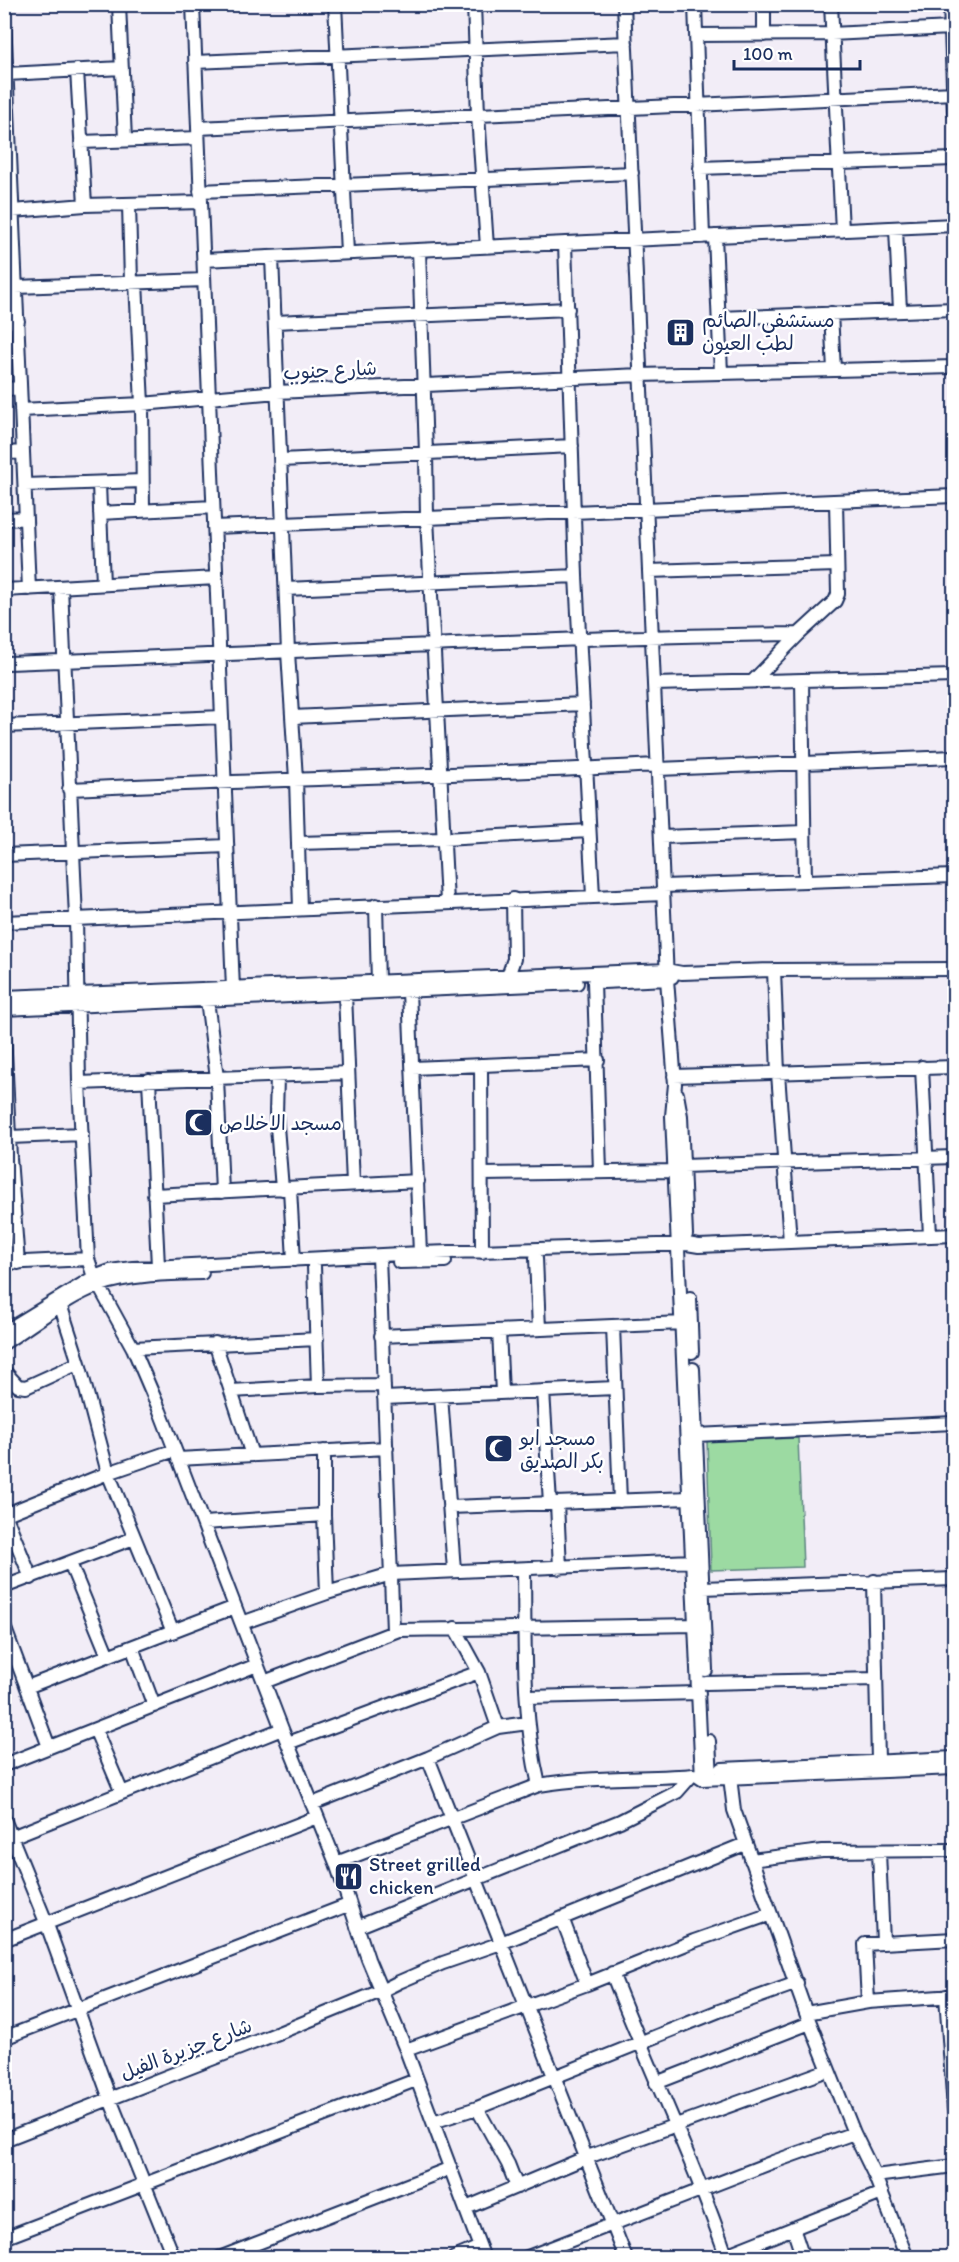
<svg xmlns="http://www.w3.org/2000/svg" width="959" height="2262" font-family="Itim,'Playpen Sans Arabic',sans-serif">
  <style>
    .green { fill: #9cdaa2; stroke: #5c8480; stroke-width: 1.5 }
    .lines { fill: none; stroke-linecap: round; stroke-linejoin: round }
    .minor-casing { stroke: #1b2f5e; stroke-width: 16 }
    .minor { stroke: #fff; stroke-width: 12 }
    .labels { text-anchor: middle; stroke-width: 5; stroke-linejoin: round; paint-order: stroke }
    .poi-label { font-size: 20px; fill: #1b2f5e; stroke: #fff; text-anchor: start }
    .street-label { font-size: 20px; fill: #1b2f5e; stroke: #fff }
  </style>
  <rect width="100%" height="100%" fill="#f2edf7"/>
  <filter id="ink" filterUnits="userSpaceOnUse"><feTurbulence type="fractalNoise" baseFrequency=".0167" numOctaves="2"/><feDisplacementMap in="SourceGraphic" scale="12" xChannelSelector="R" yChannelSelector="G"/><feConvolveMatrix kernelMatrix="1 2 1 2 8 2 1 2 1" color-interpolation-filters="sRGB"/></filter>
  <g filter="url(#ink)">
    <!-- green -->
    <path class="green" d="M798,1438l5,129 -92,3 -4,-129z"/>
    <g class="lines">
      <defs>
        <path id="minor" d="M119,4l6,136
          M193,4l40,985
          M335,4l12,249
          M474,4l4,111 9,132
          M624,4l43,975 8,105 -3,32 30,663
          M695,4l8,233
          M764,4v31
          M831,4l11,227
          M950,4l4,108
          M4,18l25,571
          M696,35l135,-1 120,-6
          M195,62l431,-19
          M77,70l8,135
          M7,74l115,-6
          M198,128l756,-35
          M81,142l117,-4
          M700,168l254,-9
          M200,191l432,-18
          M129,204l2,78
          M13,211l72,-6 116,-3
          M896,229l4,81
          M715,236l6,137
          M565,243l11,333 17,320
          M419,250l7,203 1,65 20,384
          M272,257l16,395 8,127 4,130
          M203,260l751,-35
          M136,282l6,122 1,106
          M16,287l188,-7
          M831,313l3,57
          M719,318l235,-9
          M4,322l14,-1
          M275,322l293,-13
          M4,389l16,-1
          M21,410l121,-6 135,-12 363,-17 314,-8
          M4,453l19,-1
          M281,460l291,-14
          M99,484l4,100
          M25,485l117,-4
          M100,513l113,-6
          M4,519l22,-1
          M214,527l740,-31
          M649,571l188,-6
          M61,587l15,331 3,165 9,176 6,18 39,71 27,63 122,318 54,134 32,96 38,91 78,208
          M286,589l290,-13
          M4,590l212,-12
          M4,663c265,-9 530,-26 795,-29
          M802,680l3,200
          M753,681l46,-47 36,-33 3,-7 -2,-93
          M654,684l300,-8
          M292,717l291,-13
          M4,726l218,-9
          M658,769l296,-12
          M69,789c196,-10 392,-13 588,-24
          M661,837l143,-5
          M298,843l145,-4 146,-8
          M4,855l223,-9
          M663,886l291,-10
          M376,905l2,78
          M4,922l659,-28
          M774,970l4,103 12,169
          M508,976l6,-17 -1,-60
          M594,982l6,189
          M603,982l64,-3 5,-2
          M409,991l11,262
          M345,994l8,190
          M4,997l662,-27 16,3 92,-3 180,-1
          M207,1000l10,78 5,114
          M4,1009l573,-26
          M4,1032l6,126 8,105
          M481,1065l1,187
          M922,1067l8,169
          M413,1068l185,-8
          M674,1076l280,-9
          M277,1077l-1,37 6,75
          M149,1080l9,186
          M79,1083l269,-10
          M677,1094l4,22 5,119
          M10,1137l72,-3
          M683,1166l271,-9
          M482,1174l193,-3
          M290,1189l4,71
          M154,1195l264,-14
          M379,1256l14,375
          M536,1258l3,71
          M399,1262l46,-1
          M4,1263l84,-4
          M314,1266l4,120
          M690,1298l2,54
          M59,1301l20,62 29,110 65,159
          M613,1326l7,175
          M499,1331l3,62
          M4,1332l90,-55 16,-6 23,-3 287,-15 267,-9 12,2 255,-11
          M381,1336l301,-13
          M4,1343c30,-19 64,-47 96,-58 32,-11 69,-11 102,-12
          M215,1343l37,112
          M133,1348l184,-9
          M693,1369l13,301
          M4,1371l14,15 8,1 53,-24
          M231,1391l87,-5 66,-1
          M543,1391l7,112
          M441,1396l13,174
          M384,1398l231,-10
          M696,1435l258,-12
          M324,1451v64l3,78
          M178,1459l209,-11
          M557,1503l3,65
          M450,1507l239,-9
          M5,1514l26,64
          M4,1515l104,-42 67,-23
          M204,1523l120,-8
          M70,1563l38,93
          M524,1569c1,72 -2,146 15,216
          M874,1581l4,180
          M4,1587l130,-49
          M703,1588l251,-9
          M242,1623l85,-30 64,-19 301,-13
          M4,1626l45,121
          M455,1628l24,44 19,55
          M132,1647l22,59
          M264,1682l135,-52 296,-5
          M706,1683l170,-4
          M27,1687l208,-80
          M527,1697l172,-4
          M95,1729l27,64
          M709,1741l2,37
          M288,1743l191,-71
          M428,1758l198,500
          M4,1765l253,-100
          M722,1769l232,-11
          M729,1769l5,41 72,203 48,120 21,43 32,82
          M312,1804l116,-46 70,-31 30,-4
          M4,1819l42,103 64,177 64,159
          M4,1840l278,-111
          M879,1852l4,90
          M751,1860l71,-9 132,-1
          M336,1863l203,-78c53,-9 104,-6 157,-10l6,4 252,-11
          M562,1918l25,66
          M357,1927l263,-106 57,-29 15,-17
          M4,1940l313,-123
          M612,1973c37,96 82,188 115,285
          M946,1996l8,114
          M868,2002l-3,-58 89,-5
          M806,2013l62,-11 86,-6
          M4,2038l344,-133
          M406,2050l181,-66 107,-43 77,-27
          M656,2083l154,-60
          M477,2108l31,56 9,23
          M433,2122l44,-14 242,-97 78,-28
          M4,2140l277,-108 100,-41 18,-9 44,-19 58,-20 244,-99
          M875,2176l79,-10
          M466,2208l119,-50 243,-88
          M793,2228l10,30
          M4,2238l412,-158
          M219,2258l232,-90
          M454,2258l26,-11
          M525,2258l248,-96 81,-29
          M718,2258l164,-65"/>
      </defs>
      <!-- minor casing -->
      <use href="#minor" class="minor-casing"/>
      <!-- minor -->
      <use href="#minor" class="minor"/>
    </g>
  </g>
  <!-- icons -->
  <defs>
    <symbol id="building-square" viewBox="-11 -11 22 22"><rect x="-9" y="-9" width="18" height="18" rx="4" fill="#1b2f5e" stroke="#fff"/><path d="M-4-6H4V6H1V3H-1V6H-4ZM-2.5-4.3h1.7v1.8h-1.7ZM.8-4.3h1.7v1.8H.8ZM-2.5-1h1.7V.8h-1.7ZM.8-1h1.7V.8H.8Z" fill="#fff"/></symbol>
    <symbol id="mosque-square" viewBox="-11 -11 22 22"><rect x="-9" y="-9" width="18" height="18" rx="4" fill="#1b2f5e" stroke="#fff"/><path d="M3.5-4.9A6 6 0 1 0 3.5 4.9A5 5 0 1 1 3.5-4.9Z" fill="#fff"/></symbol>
    <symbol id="restaurant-square" viewBox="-11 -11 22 22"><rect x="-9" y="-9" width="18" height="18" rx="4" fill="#1b2f5e" stroke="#fff"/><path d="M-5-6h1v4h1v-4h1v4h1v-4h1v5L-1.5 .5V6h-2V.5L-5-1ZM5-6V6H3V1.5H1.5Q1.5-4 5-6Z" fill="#fff"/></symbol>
  </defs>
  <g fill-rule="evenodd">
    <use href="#building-square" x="664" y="316" width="33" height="33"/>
    <use href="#mosque-square" x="182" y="1106" width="33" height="33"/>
    <use href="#mosque-square" x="482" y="1432" width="33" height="33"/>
    <use href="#restaurant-square" x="332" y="1860" width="33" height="33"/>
  </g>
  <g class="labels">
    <!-- poi labels -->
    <g class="poi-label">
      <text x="702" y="327">مستشفي الصائم<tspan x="702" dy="23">لطب العيون</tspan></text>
      <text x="219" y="1130">مسجد الاخلاص</text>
      <text x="520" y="1445">مسجد ابو<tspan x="520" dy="23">بكر الصديق</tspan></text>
      <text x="369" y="1871">Street grilled<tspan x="369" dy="23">chicken</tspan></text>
    </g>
    <!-- street labels -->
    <g class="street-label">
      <text transform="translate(330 370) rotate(-3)" y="7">شارع جنوب</text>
      <text transform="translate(186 2049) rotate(-21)" y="7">شارع جزيرة الفيل</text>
    </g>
  </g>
  <!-- margin -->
  <rect width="959" height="2262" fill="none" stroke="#fff" stroke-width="24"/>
  <rect x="12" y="12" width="935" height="2238" fill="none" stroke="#1b2f5e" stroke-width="2" filter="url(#ink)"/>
  <!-- scale -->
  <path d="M734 60v9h126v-9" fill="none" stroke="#1b2f5e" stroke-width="3"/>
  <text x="743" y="60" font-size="18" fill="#1b2f5e" stroke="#ffffff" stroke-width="4.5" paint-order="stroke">100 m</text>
</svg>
